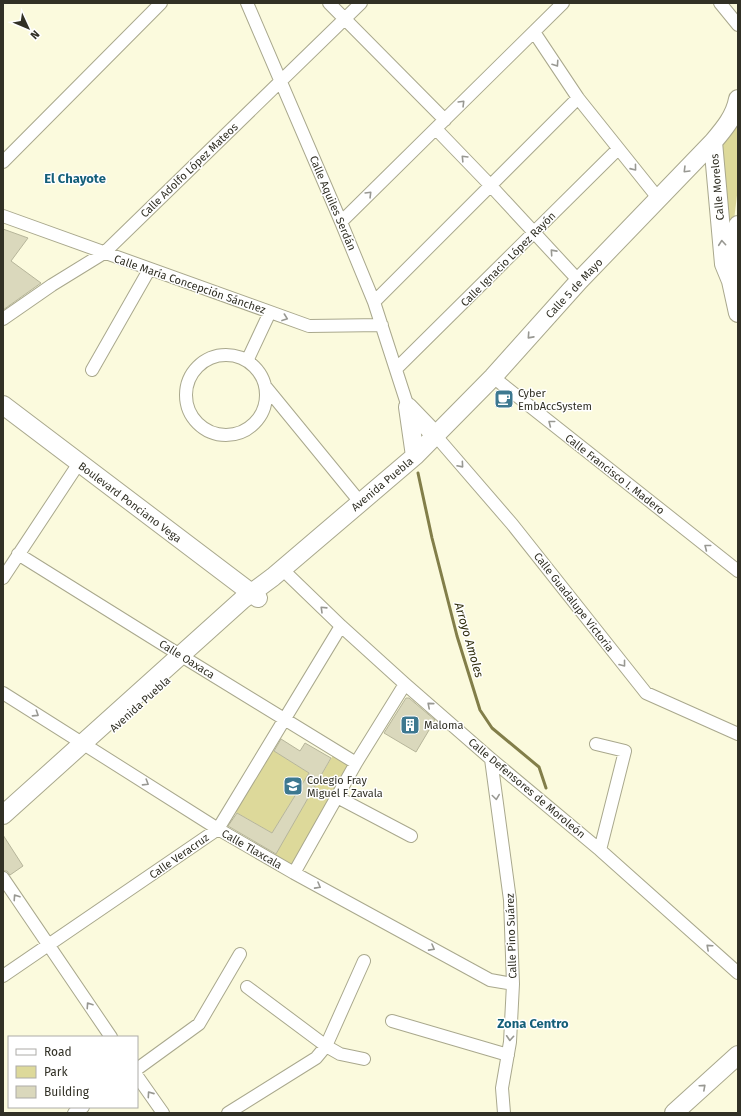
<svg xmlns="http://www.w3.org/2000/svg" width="741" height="1116" font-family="'Fira Sans',sans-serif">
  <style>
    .green { fill: #ddd99a }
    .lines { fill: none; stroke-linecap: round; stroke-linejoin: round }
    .stream { stroke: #827e49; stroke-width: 3 }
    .building { fill: #dad8bc; stroke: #b6b59a }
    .street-casing { stroke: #a9a88d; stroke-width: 14 }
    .secondary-casing { stroke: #a9a88d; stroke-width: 20 }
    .street { stroke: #fff; stroke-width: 12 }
    .secondary { stroke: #fff; stroke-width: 18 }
    .oneway { stroke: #989892 }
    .labels { text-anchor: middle; stroke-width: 3; stroke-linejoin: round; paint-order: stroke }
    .street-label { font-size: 11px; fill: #313025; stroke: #fff }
    .poi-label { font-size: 11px; fill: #313025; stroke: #fff; text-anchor: start }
    .water-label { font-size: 12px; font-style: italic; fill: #312f0f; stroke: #fff }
    .quarter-label { font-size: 13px; font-weight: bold; fill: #145f79; stroke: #fff }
  </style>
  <rect width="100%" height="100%" fill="#fbfadd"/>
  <!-- green -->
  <path class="green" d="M733,123l5,1v63l-7,58 -11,-97z
    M268,747l41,26 -37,60 -42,-24z
    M336,750l20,13 -62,110 -22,-13z"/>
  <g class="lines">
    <!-- stream -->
    <path class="stream" d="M418,473l14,65 25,98 23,74 12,18 47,39 7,21"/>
  </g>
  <!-- building -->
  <path class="building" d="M3,229l25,9 -17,23 30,22 -38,27z
    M406,698h3l26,22 -19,32 -32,-19z
    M281,739l19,12 5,-8 26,15 -55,96 -48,-28 9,-13 35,20 37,-60 -35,-22z
    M3,835l20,31 -13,9 -3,-4h-4z"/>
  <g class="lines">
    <defs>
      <path id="street" d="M247,3l94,219 33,80 34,105
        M329,3l116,117
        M720,3l18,22
        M534,32l44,66 80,100
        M436,129l55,57 88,95
        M3,162l158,-159
        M3,216l306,110 73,-1
        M341,222l222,-219
        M374,302l204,-204
        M3,319l49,-34 52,-32 257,-250
        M186 395a40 40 0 1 1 80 0a40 40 0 1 1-80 0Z
        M247,361l23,-49
        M396,369l222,-220
        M92,370l57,-100
        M493,377l245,194
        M265,386l95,116
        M436,436l76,88 134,169 92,41
        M18,554l170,106 168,103
        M282,569l59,57 64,58 86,75 109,91 138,123
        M3,578l76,-115
        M3,693l215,136 76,44 196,107 23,4
        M596,744l29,7 -25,99
        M491,759l19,141 3,84 -3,58 -8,46 2,25
        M337,797l74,39
        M294,873l62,-110 49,-79
        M3,878l108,159
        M3,976l215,-147 123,-203
        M247,987l79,59 14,8 24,5
        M392,1021l116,34
        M137,1069l62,-45 41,-70
        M137,1076l26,37
        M74,1113l9,-6
        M228,1113l88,-55 10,-12 38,-85"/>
      <path id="secondary" d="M713,142l11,122 7,17
        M738,225l-3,36 -4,20 7,32
        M3,405l255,193
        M408,407l7,49
        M408,407l28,29
        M3,815l239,-215 31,-23 142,-121 78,-79 86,-96 134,-139c11,-13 22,-26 25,-43
        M674,1113l64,-58"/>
    </defs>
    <!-- street casing -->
    <use href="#street" class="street-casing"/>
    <!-- secondary casing -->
    <use href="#secondary" class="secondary-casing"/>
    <!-- street -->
    <use href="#street" class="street"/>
    <!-- secondary -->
    <use href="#secondary" class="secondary"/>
  </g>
  <!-- one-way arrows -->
  <defs><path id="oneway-chevron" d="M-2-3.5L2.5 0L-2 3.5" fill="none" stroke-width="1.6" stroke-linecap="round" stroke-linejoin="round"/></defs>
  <g class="oneway">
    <use href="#oneway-chevron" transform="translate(556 64) rotate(56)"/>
    <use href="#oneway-chevron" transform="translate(462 103) rotate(-45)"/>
    <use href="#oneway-chevron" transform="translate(464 158) rotate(-134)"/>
    <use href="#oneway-chevron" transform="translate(634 168) rotate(51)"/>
    <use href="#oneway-chevron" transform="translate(686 170) rotate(135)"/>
    <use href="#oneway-chevron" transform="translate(369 194) rotate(-45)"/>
    <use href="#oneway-chevron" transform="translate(722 243) rotate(-95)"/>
    <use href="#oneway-chevron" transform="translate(553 252) rotate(-132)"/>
    <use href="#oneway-chevron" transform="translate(285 318) rotate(20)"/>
    <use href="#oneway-chevron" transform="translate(530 336) rotate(132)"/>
    <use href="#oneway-chevron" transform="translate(551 423) rotate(-142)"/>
    <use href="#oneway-chevron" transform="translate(461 465) rotate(49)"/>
    <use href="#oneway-chevron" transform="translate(707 547) rotate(-142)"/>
    <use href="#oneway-chevron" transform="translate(323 609) rotate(-136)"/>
    <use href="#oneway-chevron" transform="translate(623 664) rotate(52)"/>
    <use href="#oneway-chevron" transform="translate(430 705) rotate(-139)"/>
    <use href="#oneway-chevron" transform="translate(36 714) rotate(33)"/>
    <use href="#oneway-chevron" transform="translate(146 783) rotate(32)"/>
    <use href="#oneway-chevron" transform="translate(496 797) rotate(82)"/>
    <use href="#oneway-chevron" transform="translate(318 886) rotate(29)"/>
    <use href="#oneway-chevron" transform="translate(16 897) rotate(-124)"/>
    <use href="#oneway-chevron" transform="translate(709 947) rotate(-138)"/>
    <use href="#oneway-chevron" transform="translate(432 948) rotate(29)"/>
    <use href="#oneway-chevron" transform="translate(89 1005) rotate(-124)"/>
    <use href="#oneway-chevron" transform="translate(510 1038) rotate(94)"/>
    <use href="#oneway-chevron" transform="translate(703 1087) rotate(-42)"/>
    <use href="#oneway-chevron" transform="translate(150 1094) rotate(-125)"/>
  </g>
  <!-- icons -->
  <defs>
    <symbol id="cafe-square" viewBox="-11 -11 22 22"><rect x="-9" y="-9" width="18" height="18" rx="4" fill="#3d7890" stroke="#fff"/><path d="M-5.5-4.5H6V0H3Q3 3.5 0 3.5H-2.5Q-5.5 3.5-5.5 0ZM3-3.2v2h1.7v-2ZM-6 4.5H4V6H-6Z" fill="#fff"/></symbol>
    <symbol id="building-square" viewBox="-11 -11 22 22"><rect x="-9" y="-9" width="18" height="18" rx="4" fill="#3d7890" stroke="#fff"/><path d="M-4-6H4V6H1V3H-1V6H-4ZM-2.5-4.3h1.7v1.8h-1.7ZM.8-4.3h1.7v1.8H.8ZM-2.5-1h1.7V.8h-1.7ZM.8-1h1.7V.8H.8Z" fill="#fff"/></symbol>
    <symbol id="school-square" viewBox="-11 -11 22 22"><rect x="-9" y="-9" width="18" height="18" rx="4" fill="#3d7890" stroke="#fff"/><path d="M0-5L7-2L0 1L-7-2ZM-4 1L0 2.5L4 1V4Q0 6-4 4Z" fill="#fff"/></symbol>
  </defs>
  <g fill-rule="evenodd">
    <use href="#cafe-square" x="493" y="388" width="22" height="22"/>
    <use href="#building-square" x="399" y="714" width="22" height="22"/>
    <use href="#school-square" x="282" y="775" width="22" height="22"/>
  </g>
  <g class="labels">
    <!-- street labels -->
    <g class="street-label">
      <text transform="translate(189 170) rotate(-44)" y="4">Calle Adolfo López Mateos</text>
      <text transform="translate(717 187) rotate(-95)" y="4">Calle Morelos</text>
      <text transform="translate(333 203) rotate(67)" y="4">Calle Aquiles Serdán</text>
      <text transform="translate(508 259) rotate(-45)" y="4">Calle Ignacio López Rayón</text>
      <text transform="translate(190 284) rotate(19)" y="4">Calle María Concepción Sánchez</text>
      <text transform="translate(574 288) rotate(-47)" y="4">Calle 5 de Mayo</text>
      <text transform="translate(615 474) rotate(38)" y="4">Calle Francisco I. Madero</text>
      <text transform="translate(382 484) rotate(-40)" y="4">Avenida Puebla</text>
      <text transform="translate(130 502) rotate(37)" y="4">Boulevard Ponciano Vega</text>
      <text transform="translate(574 602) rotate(52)" y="4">Calle Guadalupe Victoria</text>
      <text transform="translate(187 659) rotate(32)" y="4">Calle Oaxaca</text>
      <text transform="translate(140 704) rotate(-42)" y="4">Avenida Puebla</text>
      <text transform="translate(527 788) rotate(40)" y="4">Calle Defensores de Moroleón</text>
      <text transform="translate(252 849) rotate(30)" y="4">Calle Tlaxcala</text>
      <text transform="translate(179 856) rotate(-35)" y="4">Calle Veracruz</text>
      <text transform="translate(511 936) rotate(-92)" y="4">Calle Pino Suárez</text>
    </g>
    <!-- poi labels -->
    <g class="poi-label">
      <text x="518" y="397">Cyber<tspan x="518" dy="13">EmbAccSystem</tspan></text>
      <text x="424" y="729">Maloma</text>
      <text x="307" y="784">Colegio Fray<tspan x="307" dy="13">Miguel F Zavala</tspan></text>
    </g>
    <!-- water labels -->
    <g class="water-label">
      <text transform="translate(469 640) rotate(74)" y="4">Arroyo Amoles</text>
    </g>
    <!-- quarter labels -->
    <g class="quarter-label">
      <text x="75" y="183">El Chayote</text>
      <text x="533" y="1028">Zona Centro</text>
    </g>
  </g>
  <!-- border -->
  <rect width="741" height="1116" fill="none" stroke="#313025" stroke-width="8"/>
  <!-- legend -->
  <rect x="8" y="1036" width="130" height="72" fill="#ffffff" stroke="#adaca8"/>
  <rect x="16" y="1049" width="20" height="6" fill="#ffffff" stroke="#adaca8"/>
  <text x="44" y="1056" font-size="12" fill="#313025">Road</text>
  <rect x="16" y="1066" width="20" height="12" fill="#ddd99a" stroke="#adaca8"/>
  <text x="44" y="1076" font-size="12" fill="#313025">Park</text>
  <rect x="16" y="1086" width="20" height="12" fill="#dad8bc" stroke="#adaca8"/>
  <text x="44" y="1096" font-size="12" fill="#313025">Building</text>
  <!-- north arrow -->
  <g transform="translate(28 28) rotate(134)" stroke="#ffffff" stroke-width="3" paint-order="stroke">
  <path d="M0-3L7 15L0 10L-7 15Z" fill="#313025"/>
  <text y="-6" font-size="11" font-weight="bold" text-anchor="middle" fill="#313025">N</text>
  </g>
</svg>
